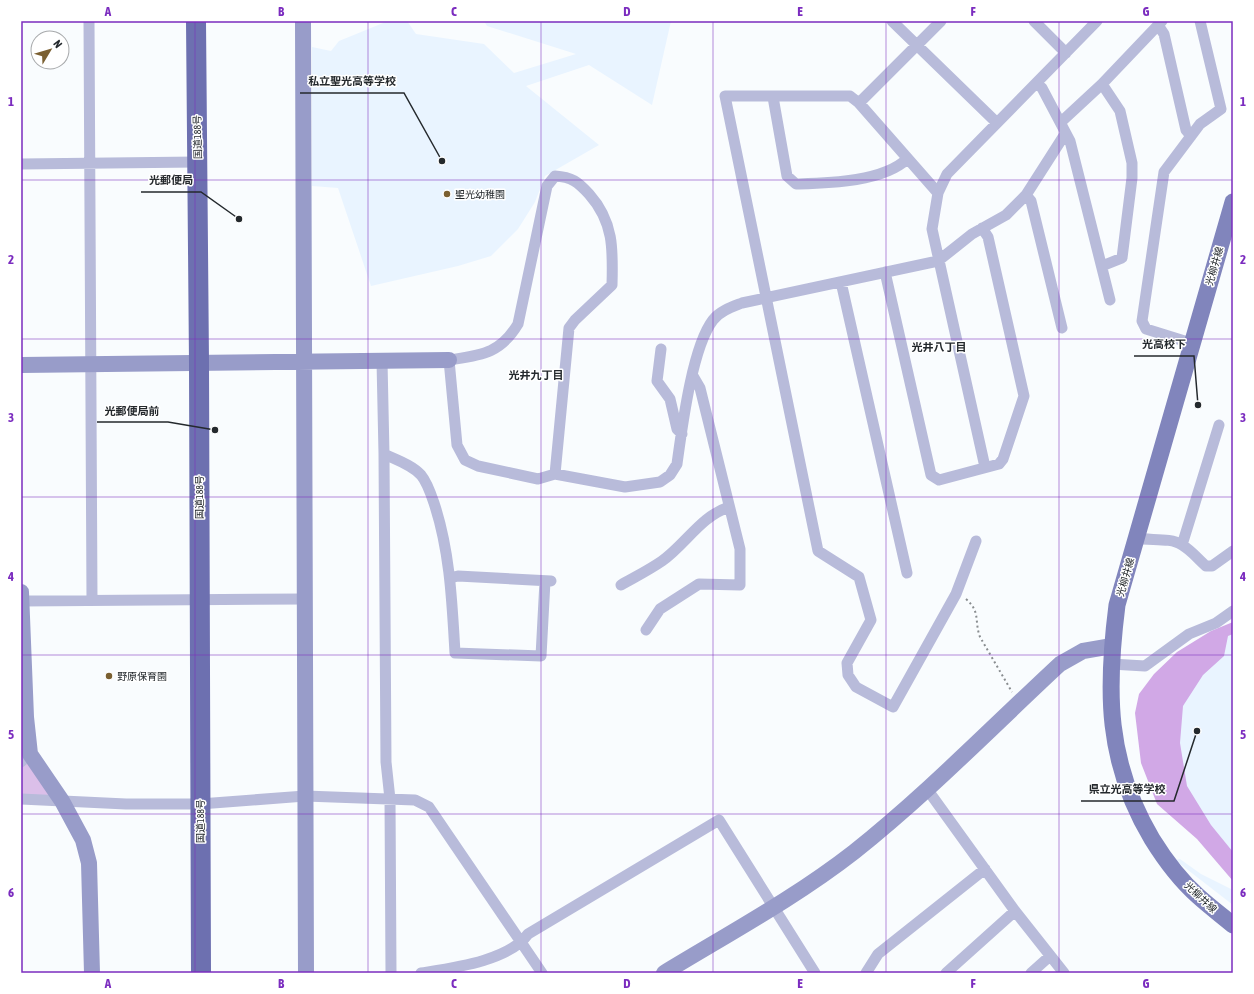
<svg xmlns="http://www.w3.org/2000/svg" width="1254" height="994" font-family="'Asap Condensed','Noto Sans JP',sans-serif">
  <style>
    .built { fill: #e9f4ff }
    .green { fill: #dbbfe9 }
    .forest { fill: #d1a8e6 }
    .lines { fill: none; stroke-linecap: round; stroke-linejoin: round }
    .path { stroke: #888c8f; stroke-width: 2; stroke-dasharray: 2 3; stroke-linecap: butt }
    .street { stroke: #b8bbda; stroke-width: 11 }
    .secondary { stroke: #989cc9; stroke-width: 16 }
    .primary { stroke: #8185bc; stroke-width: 17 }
    .highway { stroke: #6d70b0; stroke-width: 20 }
    .grid { fill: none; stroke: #7b2cbf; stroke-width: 1; stroke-opacity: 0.55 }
    .poi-dot { fill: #7a5f31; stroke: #fff; stroke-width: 1.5 }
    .labels { text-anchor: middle; stroke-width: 3; stroke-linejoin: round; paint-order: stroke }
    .street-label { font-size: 10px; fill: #24292d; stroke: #fff }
    .poi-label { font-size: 10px; fill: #24292d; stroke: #fff; text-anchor: start }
    .neighbourhood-label { font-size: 11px; font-weight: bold; fill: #24292d; stroke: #fff }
    .leader { fill: none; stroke: #24292d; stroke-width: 1.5 }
    .callout-dot { fill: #24292d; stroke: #fff; stroke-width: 1.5 }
    .callout-label { font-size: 11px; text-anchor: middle; font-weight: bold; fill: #24292d; stroke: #fff; stroke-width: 3; stroke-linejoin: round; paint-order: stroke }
    .neatline { fill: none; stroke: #7b2cbf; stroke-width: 1.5 }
    .grid-label { font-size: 13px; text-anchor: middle; font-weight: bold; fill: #7b2cbf }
  </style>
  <rect width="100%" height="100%" fill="#f9fcfe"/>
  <!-- built -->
  <path class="built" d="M388,21h19l9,13 68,10 30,29 62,-19 -89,-28 -3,-5h187l-19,84 -63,-40 -63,21 73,59 -54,31 -10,26 -17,27 -27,27 -33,10 -87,20 -33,-98 -26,-2v-139l19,4 8,-10z
    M1233,626v237l-46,-50 -23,-99z
    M1180,859l21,15 32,16v15l-58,-45z"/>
  <!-- green -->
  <path class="green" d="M29,759l32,34 -40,9v-36z"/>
  <!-- forest -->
  <path class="forest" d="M1233,622v12l-5,2 -4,20 -21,19 -20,31 -3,37 7,43 24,39 22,27v29l-36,-42 -40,-35 -16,-41 -6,-50 4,-19 15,-20 23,-22 34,-21z"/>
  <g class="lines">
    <!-- path -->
    <path class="path" d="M966,599c15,13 8,22 14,38l32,55"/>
    <!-- street -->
    <path class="street" d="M89,21l3,579
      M892,21l105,102
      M1034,21l32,32
      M1158,25l6,9 22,96 5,6
      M1037,84l5,4 28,53 40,159
      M1102,84l18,27 12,52v15l-10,80 -20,8
      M773,97l14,79 9,8c32,-1 87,-2 111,-25
      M859,103l82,-82
      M1061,122l41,-38 60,-63
      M21,164l176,-2
      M938,193l-79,-90 -9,-7h-125l93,455 41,26 12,43 -24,43 1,12 8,12 37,20 63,-113 20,-53
      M1026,195l5,6 31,127
      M885,272l46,203 8,5 60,-16 4,-5 21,-63 -36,-159 -6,-9
      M841,282l66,291
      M1191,343l-45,-14 -4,-8 22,-149 36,-48 21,-15 -21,-88
      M661,349l-4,32 13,18 7,30 5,5
      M382,361l2,93 2,308 4,37 1,174
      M384,454c13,6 28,11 37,21 6,7 10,19 13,28 16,48 18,99 21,150l86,3 4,-75
      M985,467l-53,-238 6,-36 9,-19 150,-153
      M555,474l14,-146 6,-8 37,-35c1,-35 2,-63 -23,-91 -11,-12 -17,-17 -34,-18l-8,10 -29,138c-18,30 -37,31 -69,36l8,85 8,15 13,6 60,13 17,-5 70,13 35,-5 10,-7 7,-11c5,-36 15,-117 36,-144 7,-9 19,-13 29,-17l196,-42 34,-27 34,-19 20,-20 39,-61
      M1136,538c14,3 34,-1 46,7 9,5 16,14 24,21h6l21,-15
      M1182,545l37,-120
      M450,578l8,-2 93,5
      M621,585c14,-8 28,-15 41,-24 23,-16 39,-45 67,-54
      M21,601l284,-2
      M646,630l14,-21 39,-25 41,1v-36l-40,-161 -7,-12
      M1111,664l34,2 44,-32 27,-11 17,-12
      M21,762l9,-8
      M927,789l88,122 49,62
      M21,799l105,5h74l105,-8 110,4 14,7 113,166
      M421,973c31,-5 88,-12 107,-39l191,-114 96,153
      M866,973l12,-19 107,-85
      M946,973l69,-62
      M1031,973l19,-17"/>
    <!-- secondary -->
    <path class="secondary" d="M303,21l3,952
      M21,365l428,-5
      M21,592l5,125 4,37 32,47 21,39 6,23 3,110
      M664,973c64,-39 131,-75 190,-121 73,-58 138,-125 206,-188l23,-13 29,-5"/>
    <!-- primary -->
    <path class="primary" d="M1233,202l-116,403c-11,86 -11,157 35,234 13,21 28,41 46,57 11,10 23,19 35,29"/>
    <!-- highway -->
    <path class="highway" d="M196,21l3,342 2,610"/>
  </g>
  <!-- grid -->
  <path class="grid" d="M195,21v952M368,21v952M541,21v952M713,21v952M886,21v952M1059,21v952M21,180h1212M21,339h1212M21,497h1212M21,655h1212M21,814h1212"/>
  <!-- markers -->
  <g class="poi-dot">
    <circle cx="447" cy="194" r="4"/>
    <circle cx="109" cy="676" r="4"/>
  </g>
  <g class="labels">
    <!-- street labels -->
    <g class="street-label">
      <text transform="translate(197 137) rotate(-91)" y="4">国道188号</text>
      <text transform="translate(1214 266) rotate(-74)" y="4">光柳井線</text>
      <text transform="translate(199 497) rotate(-90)" y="4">国道188号</text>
      <text transform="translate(1125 577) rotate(-74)" y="4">光柳井線</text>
      <text transform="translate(200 821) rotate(-90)" y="4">国道188号</text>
      <text transform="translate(1201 897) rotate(43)" y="4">光柳井線</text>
    </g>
    <!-- poi labels -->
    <g class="poi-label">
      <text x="455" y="198">聖光幼稚園</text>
      <text x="117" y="680">野原保育園</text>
    </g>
    <!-- neighbourhood labels -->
    <g class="neighbourhood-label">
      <text x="939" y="351">光井八丁目</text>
      <text x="536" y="379">光井九丁目</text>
    </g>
  </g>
  <!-- callouts -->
  <path class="leader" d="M442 161L404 93H300M239 219L201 192H141M1198 405L1194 356H1134M215 430L168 422H97M1197 731L1174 801H1081"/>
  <g class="callout-dot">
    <circle cx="442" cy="161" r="4"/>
    <circle cx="239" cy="219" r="4"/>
    <circle cx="1198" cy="405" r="4"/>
    <circle cx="215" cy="430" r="4"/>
    <circle cx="1197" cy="731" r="4"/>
  </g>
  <g class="callout-label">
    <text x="352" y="85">私立聖光高等学校</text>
    <text x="171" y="184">光郵便局</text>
    <text x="1164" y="348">光高校下</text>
    <text x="132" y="415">光郵便局前</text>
    <text x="1127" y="793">県立光高等学校</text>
  </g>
  <!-- border -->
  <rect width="1254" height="994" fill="none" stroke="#ffffff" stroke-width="44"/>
  <!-- north arrow -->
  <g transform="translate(50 50) rotate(52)"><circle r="19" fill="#ffffff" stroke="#a7a9ab"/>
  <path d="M0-3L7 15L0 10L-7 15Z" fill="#7a5f31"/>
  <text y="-6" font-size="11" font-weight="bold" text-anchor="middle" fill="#24292d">N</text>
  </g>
  <rect x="22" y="22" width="1210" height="950" class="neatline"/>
  <g class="grid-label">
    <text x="108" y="16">A</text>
    <text x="281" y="16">B</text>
    <text x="454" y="16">C</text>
    <text x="627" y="16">D</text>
    <text x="800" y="16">E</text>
    <text x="973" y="16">F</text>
    <text x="1146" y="16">G</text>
    <text x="11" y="106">1</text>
    <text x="1243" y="106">1</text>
    <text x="11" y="264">2</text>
    <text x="1243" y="264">2</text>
    <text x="11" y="422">3</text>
    <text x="1243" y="422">3</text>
    <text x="11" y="581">4</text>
    <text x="1243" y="581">4</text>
    <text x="11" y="739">5</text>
    <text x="1243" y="739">5</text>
    <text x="11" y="897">6</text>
    <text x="1243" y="897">6</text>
    <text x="108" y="988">A</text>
    <text x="281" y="988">B</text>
    <text x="454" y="988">C</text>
    <text x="627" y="988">D</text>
    <text x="800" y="988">E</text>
    <text x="973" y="988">F</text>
    <text x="1146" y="988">G</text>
  </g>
</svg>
